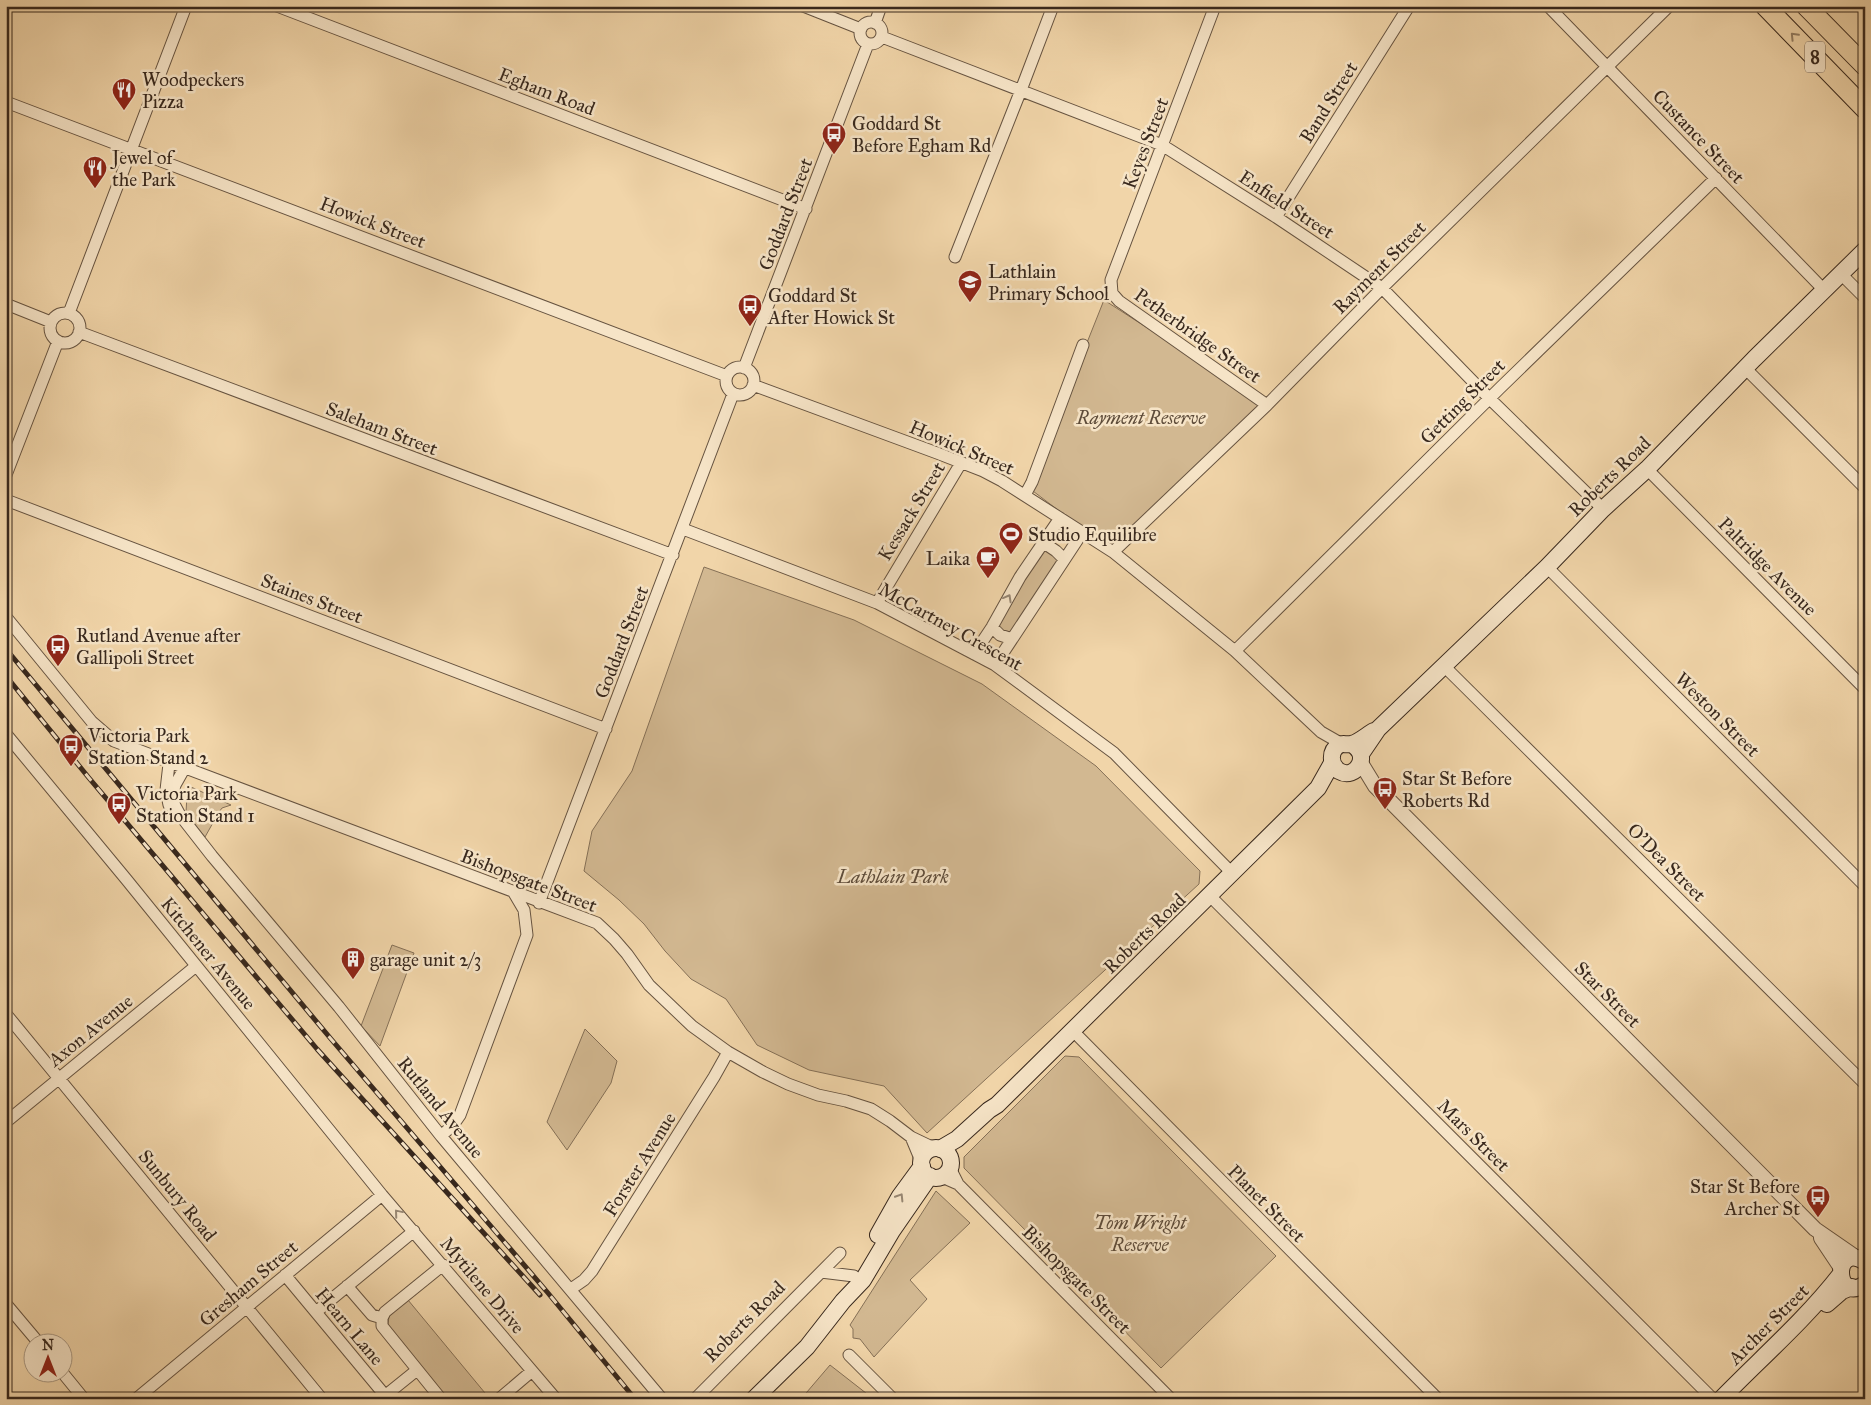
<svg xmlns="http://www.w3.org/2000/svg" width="1871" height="1405" font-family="'IM FELL Great Primer',serif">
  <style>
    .green { fill: #d2b891; stroke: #857057 }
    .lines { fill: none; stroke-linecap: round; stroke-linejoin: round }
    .minor-casing { stroke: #665340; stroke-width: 13 }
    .tertiary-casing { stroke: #665340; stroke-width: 16 }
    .secondary-casing { stroke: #38281d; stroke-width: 18 }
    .trunk-casing { stroke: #38281d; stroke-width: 21 }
    .minor { stroke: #f6e4c7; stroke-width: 11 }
    .tertiary { stroke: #f6e4c7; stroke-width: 14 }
    .secondary { stroke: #f6e4c7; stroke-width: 16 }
    .trunk { stroke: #f1d5a9; stroke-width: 19 }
    .rail-casing { stroke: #38281d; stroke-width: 5 }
    .rail { stroke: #f6e4c7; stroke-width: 3; stroke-dasharray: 9; stroke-linecap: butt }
    .oneway { stroke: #947e63 }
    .oneway2 { stroke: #978672 }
    .labels { text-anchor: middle; stroke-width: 5; stroke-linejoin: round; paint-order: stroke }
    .shield { fill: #f6e4c7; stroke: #716050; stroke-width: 1 }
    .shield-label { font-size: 18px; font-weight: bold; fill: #38281d }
    .poi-label { font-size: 19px; fill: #38281d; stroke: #f6e4c7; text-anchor: start }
    .street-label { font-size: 19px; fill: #38281d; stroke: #f6e4c7 }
    .park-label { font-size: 19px; font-style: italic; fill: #5e4c3a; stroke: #f6e4c7 }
  </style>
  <rect width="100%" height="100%" fill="#f1d5a9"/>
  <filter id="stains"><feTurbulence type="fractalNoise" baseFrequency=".004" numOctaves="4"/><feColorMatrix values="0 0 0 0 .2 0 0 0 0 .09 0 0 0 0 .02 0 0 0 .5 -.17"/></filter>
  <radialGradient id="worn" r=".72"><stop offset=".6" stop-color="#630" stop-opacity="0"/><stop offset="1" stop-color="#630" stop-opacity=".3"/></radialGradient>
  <!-- green -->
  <path class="green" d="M1104,300l163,105 -154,147 -84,-64z
    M1044,543l20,16 -52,80 -20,-12z
    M704,567l150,53 128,64 114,82 104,105 -1,13 -272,249 -43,-47 -75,-16 -52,-25 -31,-46 -35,-20 -26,-28 -21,-27 -25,-24 -35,-29 8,-40 40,-60z
    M191,787l40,18 -9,3 -3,4 -14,25 -19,-24 1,-19z
    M392,945l22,8 -34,93 -19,-20z
    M585,1029l32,32 -6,22 -44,67 -20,-28z
    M1065,1056l14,1 197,199 -115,112 -197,-200v-11z
    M936,1191l34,32 -60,57 17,19 -53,58 -14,-18 -7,-1v-9l-3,-4z
    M408,1300l82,99h-42l-60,-74 1,-9z
    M830,1365l41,32 -2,2h-68z"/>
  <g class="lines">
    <defs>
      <path id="minor" d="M277,6l529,203
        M803,6l58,23
        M1215,6l-104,274 1,13 7,8 148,104
        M1548,6l276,284
        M860 33a11 11 0 1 1 22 0a11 11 0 1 1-22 0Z
        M875,23l6,-17
        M882,37l280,108 114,72 106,71 107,110 114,111
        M6,102l721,274
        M1276,217l133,-211
        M955,257l66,-167 32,-84
        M1841,274l24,24
        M6,304l45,18
        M69,313l117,-307
        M50 328a15 15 0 1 1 30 0a15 15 0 1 1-30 0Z
        M79,332l594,223
        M726 381a14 14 0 1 1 28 0a14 14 0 1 1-28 0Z
        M744,368l124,-324
        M1745,368l120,120
        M753,385l184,68 46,18 19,10 111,71 122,99 86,81 21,12
        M1647,469l218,220
        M6,475l52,-134
        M1025,495l7,-13 51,-137
        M6,500l600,229
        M683,529l194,74 118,62 119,88 119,121
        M1044,543l12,8 8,8
        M1113,552l154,-147 115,-117 287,-282
        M1547,567l318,319
        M877,603l84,-140
        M6,617l86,105 22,19 483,182 17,16 13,15 22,31 43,41 36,26 35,20 25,12 30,11 28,6 25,8 19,12 21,16 23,11
        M992,627l8,8 12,4
        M1235,651l265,-263 216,-210
        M974,654l18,-27 28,-50 40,-59
        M995,665l87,-132
        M1444,666l421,418
        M6,734l120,145 256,316 174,204
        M169,764l-3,26 3,15
        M184,769l-9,16 -2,9v8l7,13 32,41 127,151 102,129 221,263
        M1210,896l503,503
        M539,903l194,-509
        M6,1014l316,385
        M1073,1031l365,368
        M6,1122l190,-156
        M441,1136l12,-11 7,-10 67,-180 -3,-25 -10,-17
        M911,1137l10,24
        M950,1168l8,16 213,215
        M942,1177l16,7
        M821,1272l33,4
        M285,1275l103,124
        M347,1286l25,29 10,3v8l59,73
        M571,1289l13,-9 8,-9 122,-194 14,-25
        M6,1304l32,38
        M316,1312l98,-81
        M382,1318l3,-6 58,-47
        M849,1355l44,44
        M62,1372l22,27
        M136,1399l246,-204
        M381,1399l36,-29
        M499,1399l33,-28
        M695,1399l145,-146"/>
      <path id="tertiary" d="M1361,763l14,23 440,443 42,29
        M1821,1238l20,30"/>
      <path id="secondary" d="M1351,744c21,10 5,37 -12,27 -9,-6 -10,-20 0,-26 4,-2 7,0 12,-1 7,-1 17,-10 23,-13
        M1361,754l17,-25 169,-162 56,-58 44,-40 107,-110 111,-109
        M921 1163a15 15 0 1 1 30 0a15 15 0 1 1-30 0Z
        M940,1149l17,-10 32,-29 8,-5 321,-317 14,-25
        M878,1235l22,-39 22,-30
        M1865,1262c-33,-21 -31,43 0,22
        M1827,1304l15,-13 10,-4
        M754,1399l53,-52 36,-46 20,-21 29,-49 38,-55
        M1721,1399c40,-41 84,-79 119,-124"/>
      <path id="trunk" d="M1765,6l100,103
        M1806,6l59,60"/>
    </defs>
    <!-- minor casing -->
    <use href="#minor" class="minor-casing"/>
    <!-- tertiary casing -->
    <use href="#tertiary" class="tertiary-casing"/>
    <!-- secondary casing -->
    <use href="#secondary" class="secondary-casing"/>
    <!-- trunk casing -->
    <use href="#trunk" class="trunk-casing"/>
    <!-- minor -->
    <use href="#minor" class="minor"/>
    <!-- tertiary -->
    <use href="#tertiary" class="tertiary"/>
    <!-- secondary -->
    <use href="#secondary" class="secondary"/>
    <!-- trunk -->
    <use href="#trunk" class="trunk"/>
    <defs>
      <path id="rail" d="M6,649l325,390 217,254 87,106
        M6,676l83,102 228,271 223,246"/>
    </defs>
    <!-- rail casing -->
    <use href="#rail" class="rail-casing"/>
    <!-- rail -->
    <use href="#rail" class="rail"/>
  </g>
  <!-- one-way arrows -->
  <defs><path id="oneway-chevron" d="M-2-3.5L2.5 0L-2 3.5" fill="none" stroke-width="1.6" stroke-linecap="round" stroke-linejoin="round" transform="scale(1.25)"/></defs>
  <use class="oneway" href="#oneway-chevron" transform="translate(1794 36) rotate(-134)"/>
  <g class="oneway2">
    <use href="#oneway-chevron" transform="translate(1008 598) rotate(-61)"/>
    <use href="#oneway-chevron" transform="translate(900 1197) rotate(-58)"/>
    <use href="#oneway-chevron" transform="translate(398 1213) rotate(-130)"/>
  </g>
  <!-- icons -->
  <defs>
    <symbol id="restaurant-pin" viewBox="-11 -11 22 30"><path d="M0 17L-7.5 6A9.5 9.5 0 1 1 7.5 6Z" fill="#8f2418" stroke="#f6e4c7"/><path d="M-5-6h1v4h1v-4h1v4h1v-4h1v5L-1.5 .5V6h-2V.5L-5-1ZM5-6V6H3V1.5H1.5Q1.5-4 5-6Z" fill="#fff"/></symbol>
    <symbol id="bus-pin" viewBox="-11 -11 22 30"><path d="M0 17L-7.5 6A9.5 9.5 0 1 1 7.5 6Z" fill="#8f2418" stroke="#f6e4c7"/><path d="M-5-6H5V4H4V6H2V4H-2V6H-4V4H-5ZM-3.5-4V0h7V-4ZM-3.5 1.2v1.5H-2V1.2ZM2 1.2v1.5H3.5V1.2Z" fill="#fff"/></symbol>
    <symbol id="school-pin" viewBox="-11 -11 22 30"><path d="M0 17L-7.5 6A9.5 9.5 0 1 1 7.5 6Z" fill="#8f2418" stroke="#f6e4c7"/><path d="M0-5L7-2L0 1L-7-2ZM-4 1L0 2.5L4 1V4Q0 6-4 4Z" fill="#fff"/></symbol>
    <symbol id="stadium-pin" viewBox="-11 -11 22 30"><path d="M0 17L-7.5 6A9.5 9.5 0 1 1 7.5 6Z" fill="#8f2418" stroke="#f6e4c7"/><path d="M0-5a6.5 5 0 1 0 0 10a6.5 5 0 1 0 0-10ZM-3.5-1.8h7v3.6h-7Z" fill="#fff"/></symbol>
    <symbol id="cafe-pin" viewBox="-11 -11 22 30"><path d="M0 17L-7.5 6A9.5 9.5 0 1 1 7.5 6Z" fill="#8f2418" stroke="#f6e4c7"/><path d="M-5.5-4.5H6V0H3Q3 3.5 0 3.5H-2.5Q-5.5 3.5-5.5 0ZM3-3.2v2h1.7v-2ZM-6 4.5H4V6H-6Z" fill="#fff"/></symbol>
    <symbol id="building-pin" viewBox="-11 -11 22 30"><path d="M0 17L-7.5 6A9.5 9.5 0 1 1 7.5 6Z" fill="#8f2418" stroke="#f6e4c7"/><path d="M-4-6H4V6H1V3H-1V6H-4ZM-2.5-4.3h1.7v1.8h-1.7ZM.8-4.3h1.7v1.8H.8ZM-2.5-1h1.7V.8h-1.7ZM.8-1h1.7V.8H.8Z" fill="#fff"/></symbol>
  </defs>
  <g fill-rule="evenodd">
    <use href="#restaurant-pin" x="110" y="76" width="28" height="38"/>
    <use href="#bus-pin" x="820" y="120" width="28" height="38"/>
    <use href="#restaurant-pin" x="81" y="154" width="28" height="38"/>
    <use href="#school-pin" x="956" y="268" width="28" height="38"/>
    <use href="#bus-pin" x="736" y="292" width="28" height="38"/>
    <use href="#stadium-pin" x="997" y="520" width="28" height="38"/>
    <use href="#cafe-pin" x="974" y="544" width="28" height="38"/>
    <use href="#bus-pin" x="44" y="632" width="28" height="38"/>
    <use href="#bus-pin" x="57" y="732" width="28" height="38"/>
    <use href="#bus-pin" x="1371" y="775" width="28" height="38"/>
    <use href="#bus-pin" x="105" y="790" width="28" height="38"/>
    <use href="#building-pin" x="339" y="945" width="28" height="38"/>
    <use href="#bus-pin" x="1804" y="1183" width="28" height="38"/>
  </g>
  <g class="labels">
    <!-- shield labels -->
    <rect class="shield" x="1805" y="41.5" width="20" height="31" rx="4"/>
    <g class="shield-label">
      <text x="1815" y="63">8</text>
    </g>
    <!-- poi labels -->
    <g class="poi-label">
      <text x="142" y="86">Woodpeckers<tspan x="142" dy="22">Pizza</tspan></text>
      <text x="852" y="130">Goddard St<tspan x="852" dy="22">Before Egham Rd</tspan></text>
      <text x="112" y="164">Jewel of<tspan x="112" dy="22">the Park</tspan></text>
      <text x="988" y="278">Lathlain<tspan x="988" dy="22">Primary School</tspan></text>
      <text x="768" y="302">Goddard St<tspan x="768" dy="22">After Howick St</tspan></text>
      <text x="1028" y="541">Studio Equilibre</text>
      <text x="970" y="565" text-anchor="end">Laika</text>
      <text x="76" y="642">Rutland Avenue after<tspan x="76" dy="22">Gallipoli Street</tspan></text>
      <text x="88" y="742">Victoria Park<tspan x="88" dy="22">Station Stand 2</tspan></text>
      <text x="1402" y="785">Star St Before<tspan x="1402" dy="22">Roberts Rd</tspan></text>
      <text x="136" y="800">Victoria Park<tspan x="136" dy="22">Station Stand 1</tspan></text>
      <text x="370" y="966">garage unit 2/3</text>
      <text x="1800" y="1193" text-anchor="end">Star St Before<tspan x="1800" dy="22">Archer St</tspan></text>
    </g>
    <!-- street labels -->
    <g class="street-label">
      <text transform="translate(547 91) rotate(21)" y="7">Egham Road</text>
      <text transform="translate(1328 102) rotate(-58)" y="7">Band Street</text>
      <text transform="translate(1699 136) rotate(46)" y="7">Custance Street</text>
      <text transform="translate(1145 143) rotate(-69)" y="7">Keyes Street</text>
      <text transform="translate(1287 204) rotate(33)" y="7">Enfield Street</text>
      <text transform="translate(785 214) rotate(-69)" y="7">Goddard Street</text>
      <text transform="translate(373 222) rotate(21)" y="7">Howick Street</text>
      <text transform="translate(1379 267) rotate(-45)" y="7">Rayment Street</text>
      <text transform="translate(1198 335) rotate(35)" y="7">Petherbridge Street</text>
      <text transform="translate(1462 401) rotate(-45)" y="7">Getting Street</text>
      <text transform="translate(382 428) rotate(21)" y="7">Saleham Street</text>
      <text transform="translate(962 447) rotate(23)" y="7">Howick Street</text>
      <text transform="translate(1609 476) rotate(-44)" y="7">Roberts Road</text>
      <text transform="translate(911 511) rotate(-59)" y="7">Kessack Street</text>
      <text transform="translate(1768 566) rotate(45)" y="7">Paltridge Avenue</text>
      <text transform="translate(312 598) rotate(21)" y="7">Staines Street</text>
      <text transform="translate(951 626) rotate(29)" y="7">McCartney Crescent</text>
      <text transform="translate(621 642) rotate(-69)" y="7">Goddard Street</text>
      <text transform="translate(1718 714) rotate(45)" y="7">Weston Street</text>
      <text transform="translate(1667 862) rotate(45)" y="7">O'Dea Street</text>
      <text transform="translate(529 880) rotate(21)" y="7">Bishopsgate Street</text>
      <text transform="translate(1144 933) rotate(-44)" y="7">Roberts Road</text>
      <text transform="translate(209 953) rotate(51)" y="7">Kitchener Avenue</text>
      <text transform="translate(1608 994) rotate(45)" y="7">Star Street</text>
      <text transform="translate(90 1030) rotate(-39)" y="7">Axon Avenue</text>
      <text transform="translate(441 1107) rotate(51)" y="7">Rutland Avenue</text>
      <text transform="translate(1474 1135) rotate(45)" y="7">Mars Street</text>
      <text transform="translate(639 1164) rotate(-58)" y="7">Forster Avenue</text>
      <text transform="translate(178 1195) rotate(51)" y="7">Sunbury Road</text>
      <text transform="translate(1267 1203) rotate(45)" y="7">Planet Street</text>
      <text transform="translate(1077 1279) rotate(45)" y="7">Bishopsgate Street</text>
      <text transform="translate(248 1283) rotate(-40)" y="7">Gresham Street</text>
      <text transform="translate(483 1285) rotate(50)" y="7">Mytilene Drive</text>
      <text transform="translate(744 1321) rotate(-45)" y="7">Roberts Road</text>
      <text transform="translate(1768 1324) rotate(-45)" y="7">Archer Street</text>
      <text transform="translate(350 1326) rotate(50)" y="7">Hearn Lane</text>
    </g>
    <!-- park labels -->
    <g class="park-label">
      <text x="1141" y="424">Rayment Reserve</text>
      <text x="893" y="883">Lathlain Park</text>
      <text x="1140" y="1229">Tom Wright<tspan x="1140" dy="22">Reserve</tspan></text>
    </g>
  </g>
  <!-- margin -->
  <rect width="1871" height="1405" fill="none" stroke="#f1d5a9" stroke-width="25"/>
  <rect x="8" y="8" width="1856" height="1390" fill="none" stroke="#38281d" stroke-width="2.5"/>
  <rect x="12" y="12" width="1846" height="1380" fill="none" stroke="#38281d"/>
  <!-- north arrow -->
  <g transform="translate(48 1358)"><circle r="24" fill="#f6e4c7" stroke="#aa9983"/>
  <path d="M0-4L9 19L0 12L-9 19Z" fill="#8f2418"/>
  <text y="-8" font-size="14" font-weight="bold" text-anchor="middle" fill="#38281d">N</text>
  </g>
  <rect width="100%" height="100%" filter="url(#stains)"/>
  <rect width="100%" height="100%" fill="url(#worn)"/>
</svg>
